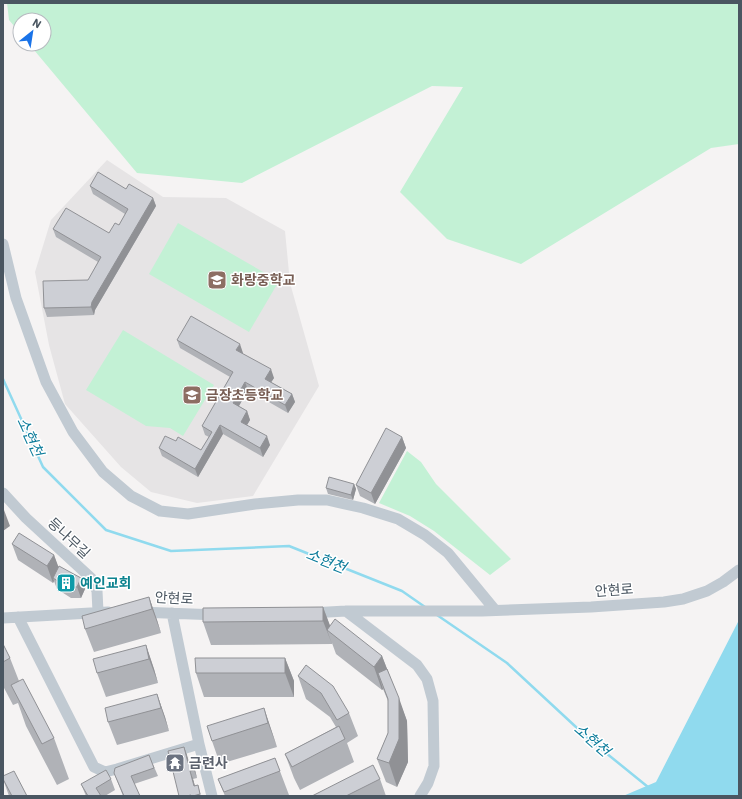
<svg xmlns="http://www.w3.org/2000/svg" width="742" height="799" font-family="'IBM Plex Sans','Noto Sans KR',sans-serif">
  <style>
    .education { fill: #e6e4e5 }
    .green { fill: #c3f1d5 }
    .water { fill: #90daee }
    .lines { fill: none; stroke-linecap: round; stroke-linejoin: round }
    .stream { stroke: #90daee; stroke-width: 2.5 }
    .minor { stroke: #c1cad2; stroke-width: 11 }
    .wall { fill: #b0b2b7 }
    .shaded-wall { fill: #909195 }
    .building { fill: #cdcfd5; stroke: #909195 }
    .labels { text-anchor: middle; stroke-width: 3; stroke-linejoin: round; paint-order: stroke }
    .education-label { font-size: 14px; font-weight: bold; fill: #785e54; stroke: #fff; text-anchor: start }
    .street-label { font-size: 14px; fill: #4a5661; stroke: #fff }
    .culture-label { font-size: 14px; font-weight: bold; fill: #0d838f; stroke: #fff; text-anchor: start }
    .worship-label { font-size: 14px; font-weight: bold; fill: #5b616d; stroke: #fff; text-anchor: start }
    .water-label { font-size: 15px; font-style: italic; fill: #0c7c9b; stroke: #fff }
  </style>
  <rect width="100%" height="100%" fill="#f5f3f3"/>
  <!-- education -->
  <path class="education" d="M107,160l56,37 63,1 59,33 5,52 29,103 -66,110 -56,7 -46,-11 -30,-25 -56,-63 -16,-59 -14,-73 16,-52z"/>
  <!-- green -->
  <path class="green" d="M7,3h732v141l-28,4 -190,116 -74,-25 -47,-47 63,-105 -31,-1 -190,97 -105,-10 -108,-129h15v-24h-24v13l-11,-13z
    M178,223l101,58 -30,51 -100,-58z
    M123,330l91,55 -31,51 -13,-8 -24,-2 -60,-36z
    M407,451l14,11 15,22 75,75 -21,16 -56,-44 -24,-15 -31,-13z"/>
  <!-- water -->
  <path class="water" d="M739,620v176h-116l33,-14z"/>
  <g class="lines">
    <!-- stream -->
    <path class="stream" d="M3,379l40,88 63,63 65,21 118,-5 113,45 23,16
      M437,615l70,48 83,77 58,47"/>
    <!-- minor -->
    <path class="minor" d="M3,244l13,54 30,84 27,50 30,40 28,24 29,15 28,3 67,-10 43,-4h29l36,8 35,11 27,16 23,18 47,57
      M3,493l23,25 65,60 6,13 1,21
      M346,611l71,54 10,14 6,22 1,65 -6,17 -8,13
      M139,612l79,3
      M172,613l27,131 13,52
      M311,613l35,-2h136l109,-4 73,-5 19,-3 24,-8 16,-9 16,-12
      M18,617l76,150 11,5 12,-3 82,-25
      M3,618l105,-6"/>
  </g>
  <!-- wall -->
  <path class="wall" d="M90,186l36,3 27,9 3,8 -61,104 -1,5 -47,2 -3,-9 44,-28 10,-18 -42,-25 -3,-8 56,4 10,-8 6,-11 -32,-20z
    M177,340l66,13h-1l32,25 -3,4 21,12 3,8 -7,11 -40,-23 -9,16 8,5 3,9 -3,5 23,20 -7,12 -40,-23 -25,43 -36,-21 -3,-8 17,-7 25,9 8,-13 -4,-2 -3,-9 28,-49 -50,-29z
    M402,437l4,11 -31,56 -15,-8 -4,-11z
    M354,484l2,5 -3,11 -25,-6 -2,-6z
    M12,544l42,11 4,12 27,22 -4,9h-10l-14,-9 -3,-8 -1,2 -35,-23z
    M149,597l8,23 4,13 -67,19 -9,-23z
    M323,607l7,19 52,30 25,65 1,41 -11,25 -11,-5 -9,-23 11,-26v-32l-5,-12 -1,1 -46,-36 -4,-11v1l-121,1 -8,-23z
    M3,644l7,14 9,23 35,57 15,41 -12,6 -31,-59 -8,-23 -5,2 -10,-19z
    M146,645l8,24 4,14 -52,14 -9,-24z
    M285,658l9,23v16h-90l-8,-24z
    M298,676l51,37 9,23 -11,7 7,19 -54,28 -6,-12 -9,-24 51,-27 -6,-10 -24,-18z
    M157,694l8,23 4,14 -52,14 -9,-23z
    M264,708l13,39 -57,17 -8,-23z
    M184,747l5,15h3l3,8 2,8 -4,1 2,7 3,-1 3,11h-22z
    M149,755l9,21 -24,8 6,12h-17l-9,-23z
    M275,758l14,37 -4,1h-60l-7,-17z
    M3,776l24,20h-18l-6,-17z
    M111,779l4,11 -10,6h-19l-5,-12z
    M380,779l6,17h-74z"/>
  <!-- shaded-wall -->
  <path class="shaded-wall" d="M153,198l3,8 -61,104 -1,5 -3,-8 1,-5z
    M240,344l3,9 -4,5 -3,-8z
    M271,369l3,9 -6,9 -3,-8z
    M245,382l3,8 -12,21 -3,-8z
    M292,394l3,8 -7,11 -3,-8z
    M247,411l3,9 -6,10 -3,-8z
    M220,425l3,9 -25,43 -3,-8z
    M267,436l3,9 -7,12 -3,-9z
    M402,437l4,11 -31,56 -4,-11z
    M354,484l2,5 -3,11 -2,-5z
    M3,510h1l6,16 -7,5z
    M54,555l6,16 -7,7 1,3 -1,2 -6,-17z
    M81,578l4,11 -4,9 -4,-11z
    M149,597l8,23 4,13 -9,-24z
    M323,607l9,24 -5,-1 5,14 -9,-23z
    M146,645l8,24 4,14 -9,-24z
    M382,656l9,23 -13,-6 5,16 -1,1 -8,-23z
    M285,658l9,23v16l-9,-24z
    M157,694l8,23 4,14 -8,-23z
    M399,698l8,23 1,41 -11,25 -8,-24z
    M264,708l13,39 -9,-24z
    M184,747l3,8 4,16 -3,-8z
    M192,762l3,8 2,8 -3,-8z
    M190,771l3,8 4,15 -3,-8z"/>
  <!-- building -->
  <path class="building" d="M98,172l28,17 3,-5 24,14 -61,104 -1,5 -47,1 -1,-27 45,-1 13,-23 -48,-28 13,-21 43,25 6,-10 4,2 9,-16 -38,-23z
    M191,316l49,28 -4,6 35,19 -6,10 27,15 -7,11 -40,-23 -12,21 14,8 -6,11 26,14 -7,12 -40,-23 -25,44 -36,-21 6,-12 11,5 2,-4 23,13 11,-18 -10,-6 31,-54 -56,-32z
    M386,428l16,9 -31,56 -15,-8z
    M329,477l25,7 -3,11 -25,-7z
    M19,533l35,22 -7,11 -35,-22z
    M59,566l22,12 -4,9h-10l-14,-9z
    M149,597l3,12 -67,20 -3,-13z
    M323,607v14l-120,1v-14z
    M335,619l47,37 -8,11 -47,-37z
    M3,644l7,14 -7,4z
    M146,645l3,14 -52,14 -4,-14z
    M195,658h90v15h-89z
    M306,665l27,21 16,27 -12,7 -16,-27 -23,-17z
    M387,669l12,29v41l-10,24 -12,-4 11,-26v-34l-10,-26z
    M23,679l31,59 -12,6 -31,-59z
    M157,694l4,14 -53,14 -3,-14z
    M264,708l4,15 -56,18 -5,-15z
    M339,726l6,13 -53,28 -7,-13z
    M184,747l4,16 4,-1 2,8 -4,1 4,15 4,-1 2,9 -7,2h-2v-1l-5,1h-7l-11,-45z
    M149,755l5,13 -23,8 9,20h-16l-10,-23 1,-5z
    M275,758l5,13 -56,21 -6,-13z
    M373,765l7,14 -34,17h-34z
    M106,770l5,9 -15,9 5,8h-13l-7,-12z
    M14,771l13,25h-15l-9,-17v-3z"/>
  <!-- icons -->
  <defs>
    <symbol id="school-square" viewBox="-11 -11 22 22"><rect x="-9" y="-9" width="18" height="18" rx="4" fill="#8d6e63" stroke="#fff"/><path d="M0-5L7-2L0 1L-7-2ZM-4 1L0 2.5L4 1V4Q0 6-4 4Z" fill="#fff"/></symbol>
    <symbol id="building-square" viewBox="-11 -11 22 22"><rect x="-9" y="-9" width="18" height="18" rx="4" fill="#0f9aa8" stroke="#fff"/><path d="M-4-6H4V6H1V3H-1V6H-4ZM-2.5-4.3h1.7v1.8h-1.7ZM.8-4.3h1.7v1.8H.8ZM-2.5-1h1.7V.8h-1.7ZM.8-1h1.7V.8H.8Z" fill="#fff"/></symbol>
    <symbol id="temple-square" viewBox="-11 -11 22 22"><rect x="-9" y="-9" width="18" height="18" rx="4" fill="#6b7280" stroke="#fff"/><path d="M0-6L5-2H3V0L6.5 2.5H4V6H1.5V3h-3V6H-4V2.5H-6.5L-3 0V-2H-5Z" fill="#fff"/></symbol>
  </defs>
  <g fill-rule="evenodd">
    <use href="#school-square" x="206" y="269" width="22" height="22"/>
    <use href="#school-square" x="181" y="384" width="22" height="22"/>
    <use href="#building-square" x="55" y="572" width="22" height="22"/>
    <use href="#temple-square" x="164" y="752" width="22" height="22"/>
  </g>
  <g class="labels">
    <!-- education labels -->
    <g class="education-label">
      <text x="231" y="285">화랑중학교</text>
      <text x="206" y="400">금장초등학교</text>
    </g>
    <!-- street labels -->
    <g class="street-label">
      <text transform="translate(69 538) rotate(43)" y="5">등나무길</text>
      <text transform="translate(614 590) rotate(-4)" y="5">안현로</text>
      <text transform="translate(174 598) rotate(3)" y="5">안현로</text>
    </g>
    <!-- culture labels -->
    <g class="culture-label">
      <text x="80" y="588">예인교회</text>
    </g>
    <!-- worship labels -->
    <g class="worship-label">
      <text x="189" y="768">금련사</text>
    </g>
    <!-- water labels -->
    <g class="water-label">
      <text transform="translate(30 437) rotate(65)" y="5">소현천</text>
      <text transform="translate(326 561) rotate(22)" y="5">소현천</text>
      <text transform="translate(592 740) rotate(41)" y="5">소현천</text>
    </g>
  </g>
  <!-- border -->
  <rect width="742" height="799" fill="none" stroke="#4a5661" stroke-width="8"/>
  <!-- north arrow -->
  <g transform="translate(32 32) rotate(30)"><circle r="19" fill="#ffffff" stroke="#b7bbc0"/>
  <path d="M0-3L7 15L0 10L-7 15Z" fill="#1a73e8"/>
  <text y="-6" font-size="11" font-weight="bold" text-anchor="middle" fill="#4a5661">N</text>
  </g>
</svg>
